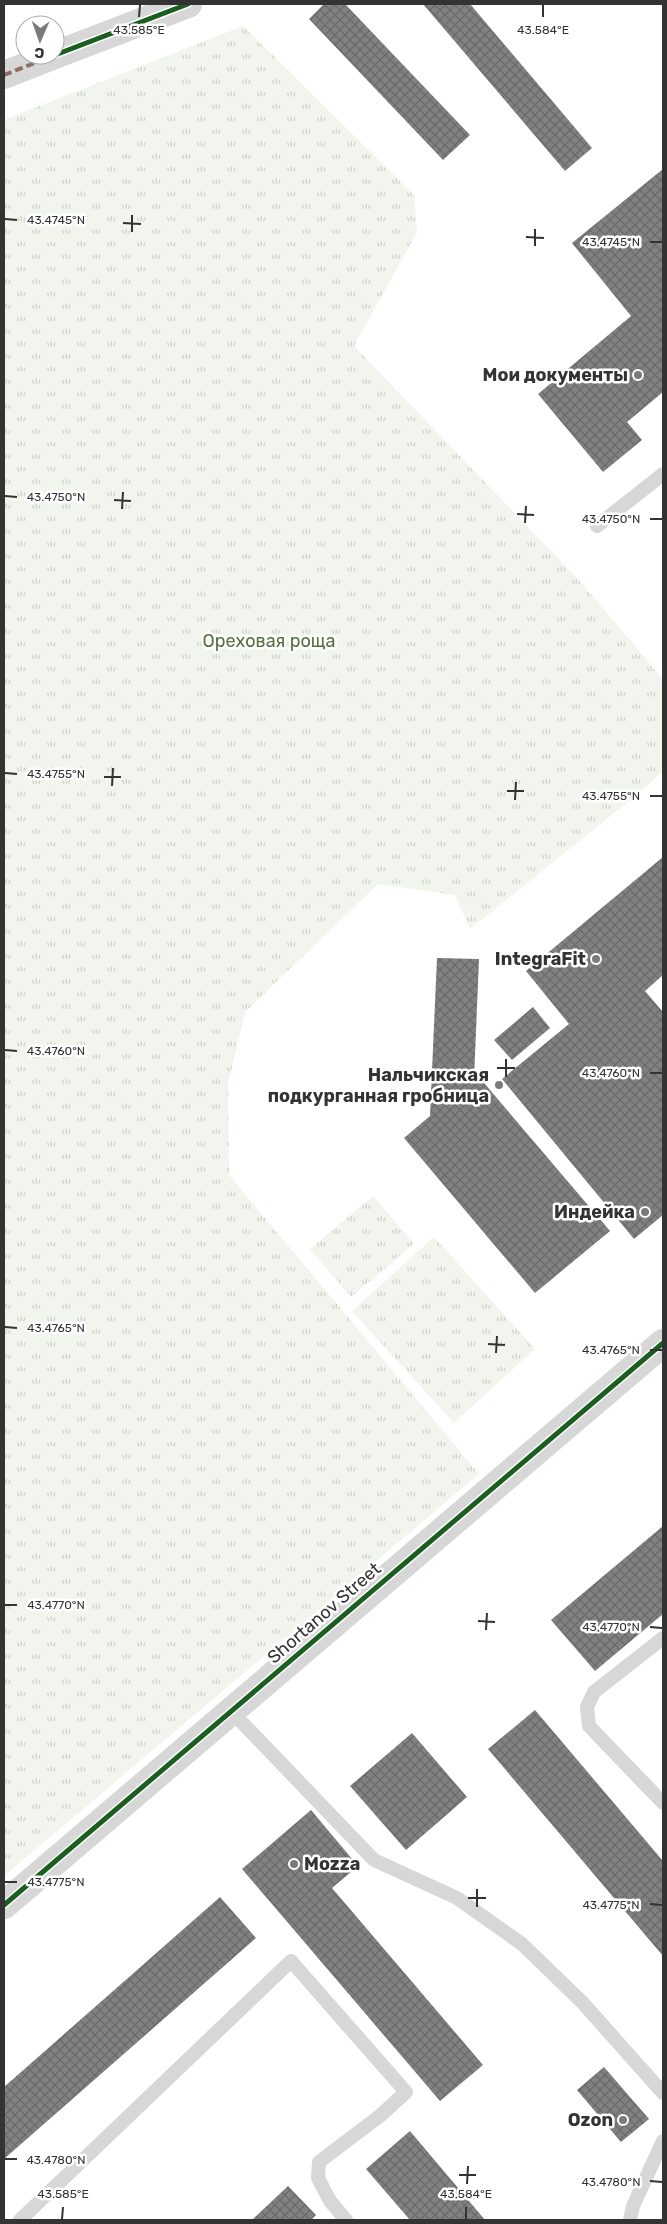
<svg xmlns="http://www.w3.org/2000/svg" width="667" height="2224" font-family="Rubik,sans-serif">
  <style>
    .park { fill: url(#park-tufts) }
    .building { fill: url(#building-cross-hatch) }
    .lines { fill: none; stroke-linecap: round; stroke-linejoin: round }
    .service { stroke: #d7d7d7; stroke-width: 14 }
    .minor { stroke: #d7d7d7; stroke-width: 28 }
    .tertiary { stroke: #d7d7d7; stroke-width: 28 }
    .quiet { stroke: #8d6e63; stroke-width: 4; stroke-dasharray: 8 4; stroke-linecap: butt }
    .cycleway-casing { stroke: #fff; stroke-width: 8 }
    .cycleway { stroke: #1b5e20; stroke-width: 5 }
    .ticks { fill: none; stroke: #333; stroke-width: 2 }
    .poi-dot { fill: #7a7a7a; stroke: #fff; stroke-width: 2 }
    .labels { text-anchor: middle; stroke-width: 5; stroke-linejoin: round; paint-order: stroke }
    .poi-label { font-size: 18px; font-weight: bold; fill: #333; stroke: #fff; text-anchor: end }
    .park-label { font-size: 18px; fill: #56703f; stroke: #fff }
    .street-label { font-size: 18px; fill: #333; stroke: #fff }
    .ticks-label { font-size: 12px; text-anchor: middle; fill: #333; stroke: #fff; stroke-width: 5; stroke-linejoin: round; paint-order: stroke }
  </style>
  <defs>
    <pattern id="park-tufts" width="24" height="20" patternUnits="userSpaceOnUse" patternTransform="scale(1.25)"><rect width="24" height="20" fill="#f1f5ed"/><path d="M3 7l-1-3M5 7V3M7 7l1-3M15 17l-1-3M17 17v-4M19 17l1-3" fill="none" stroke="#cfd2cc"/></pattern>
    <pattern id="building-cross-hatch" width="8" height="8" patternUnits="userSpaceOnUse" patternTransform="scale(1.25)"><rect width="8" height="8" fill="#818181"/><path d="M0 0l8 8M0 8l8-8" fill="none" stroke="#6a6a6a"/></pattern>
  </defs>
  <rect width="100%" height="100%" fill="#fff"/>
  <!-- park -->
  <path class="park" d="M243,26l171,169 3,37 -63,114 224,233 85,100v92l-24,22 -169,136 -15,-34 -77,-11 -133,128 -17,72 1,91 250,299 -475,402v-1756z
    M373,1196l41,48 -63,53 -41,-48z
    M434,1237l101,112 -81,74 -102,-112z"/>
  <!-- building -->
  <path class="building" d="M324,4h21l125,131 -27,25 -134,-141z
    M423,4h47l122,144 -27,23z
    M663,169v223l-36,30 15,18 -39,32 -65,-78 93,-78 -59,-73z
    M663,857v118l-18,16 18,21v203l-29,24 -132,-160 67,-55 -43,-53z
    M437,958l42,1 -5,120 4,-3 132,155 -75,62 -131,-155 26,-22z
    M533,1007l17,21 -38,32 -18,-20z
    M663,1526v88l-68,57 -44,-51z
    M535,1710l128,151v95l-175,-207z
    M412,1733l55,64 -61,53 -56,-64z
    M311,1810l47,56 -26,22 151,177 -43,36 -198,-232z
    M220,1897l36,41 -252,221v-72z
    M604,2067l45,52 -28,23 -44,-52z
    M410,2131l75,89h-75l-44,-51z
    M288,2186l28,29 -5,5h-59z"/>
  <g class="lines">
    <!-- service -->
    <path class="service" d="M597,526l66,-52
      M663,1638l-69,54 -7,15 2,19 74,77
      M231,1711l143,149 83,38 65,46 60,58 81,91
      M20,2220l271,-259 115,131 -25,23 -62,47 -1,16 12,23 16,19
      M630,2220l3,-14 30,-65"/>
    <!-- minor -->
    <path class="minor" d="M55,55l133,-51
      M4,75l51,-20"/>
    <!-- tertiary -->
    <path class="tertiary" d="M4,1905l659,-562"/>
    <!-- quiet -->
    <path class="quiet" d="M4,75l51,-20"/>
    <defs>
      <path id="cycleway" d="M55,55l133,-51
        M4,1905l659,-562"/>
    </defs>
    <!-- cycleway casing -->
    <use href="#cycleway" class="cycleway-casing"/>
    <!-- cycleway -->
    <use href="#cycleway" class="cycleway"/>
  </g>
  <!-- ticks -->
  <path class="ticks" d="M139,17l1,-12M543,17v-12M5,219l12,1M123,223l18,1M132,232v-17M526,237l18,1M650,242h12M535,246v-17M5,496l12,1M114,500l17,1M122,509l1,-17M517,514l17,1M650,519h12M525,523l1,-17M5,773l12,1M104,777h17M112,786l1,-18M507,791h17M650,796h12M515,800l1,-18M5,1050l12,1M497,1068h18M650,1073h12M506,1077v-18M5,1327l12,1M488,1344l17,1M650,1350h12M496,1353l1,-17M5,1605h12M478,1621l17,1M650,1627l12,1M486,1630l1,-17M5,1882h12M468,1898h18M650,1904l12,1M477,1907v-18M5,2159h12M459,2175h17M650,2181l12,1M467,2184l1,-18M62,2219l1,-12M466,2219v-12"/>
  <!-- markers -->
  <g class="poi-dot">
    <circle cx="638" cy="375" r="5"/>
    <circle cx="596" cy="959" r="5"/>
    <circle cx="499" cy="1085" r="5"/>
    <circle cx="645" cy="1212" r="5"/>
    <circle cx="294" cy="1864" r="5"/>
    <circle cx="623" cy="2120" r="5"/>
  </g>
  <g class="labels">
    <!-- poi labels -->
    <g class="poi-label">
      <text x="628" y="381">Мои документы</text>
      <text x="586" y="965">IntegraFit</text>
      <text x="489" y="1081">Нальчикская<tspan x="489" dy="21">подкурганная гробница</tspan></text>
      <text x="635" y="1218">Индейка</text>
      <text x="304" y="1870" text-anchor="start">Mozza</text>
      <text x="613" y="2126">Ozon</text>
    </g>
    <!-- park labels -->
    <g class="park-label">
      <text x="269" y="647">Ореховая роща</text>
    </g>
    <!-- street labels -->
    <g class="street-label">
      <text transform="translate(324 1613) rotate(-41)" y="6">Shortanov Street</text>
    </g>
  </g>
  <g class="ticks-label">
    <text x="139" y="34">43.585°E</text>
    <text x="543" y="34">43.584°E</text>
    <text x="56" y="224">43.4745°N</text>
    <text x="611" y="246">43.4745°N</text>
    <text x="56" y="501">43.4750°N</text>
    <text x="611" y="523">43.4750°N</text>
    <text x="56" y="778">43.4755°N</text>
    <text x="611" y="800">43.4755°N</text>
    <text x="56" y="1055">43.4760°N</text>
    <text x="611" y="1077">43.4760°N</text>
    <text x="56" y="1332">43.4765°N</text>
    <text x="611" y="1354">43.4765°N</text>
    <text x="56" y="1609">43.4770°N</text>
    <text x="611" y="1631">43.4770°N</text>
    <text x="56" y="1886">43.4775°N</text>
    <text x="611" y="1909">43.4775°N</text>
    <text x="56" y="2164">43.4780°N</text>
    <text x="611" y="2186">43.4780°N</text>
    <text x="63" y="2198">43.585°E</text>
    <text x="466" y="2198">43.584°E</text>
  </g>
  <!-- border -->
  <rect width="667" height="2224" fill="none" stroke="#333333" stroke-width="10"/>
  <!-- north arrow -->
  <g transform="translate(40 40) rotate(182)"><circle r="24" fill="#ffffff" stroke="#adadad"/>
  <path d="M0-4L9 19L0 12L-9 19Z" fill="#7a7a7a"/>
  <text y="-8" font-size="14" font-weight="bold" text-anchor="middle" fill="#333333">С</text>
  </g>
</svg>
